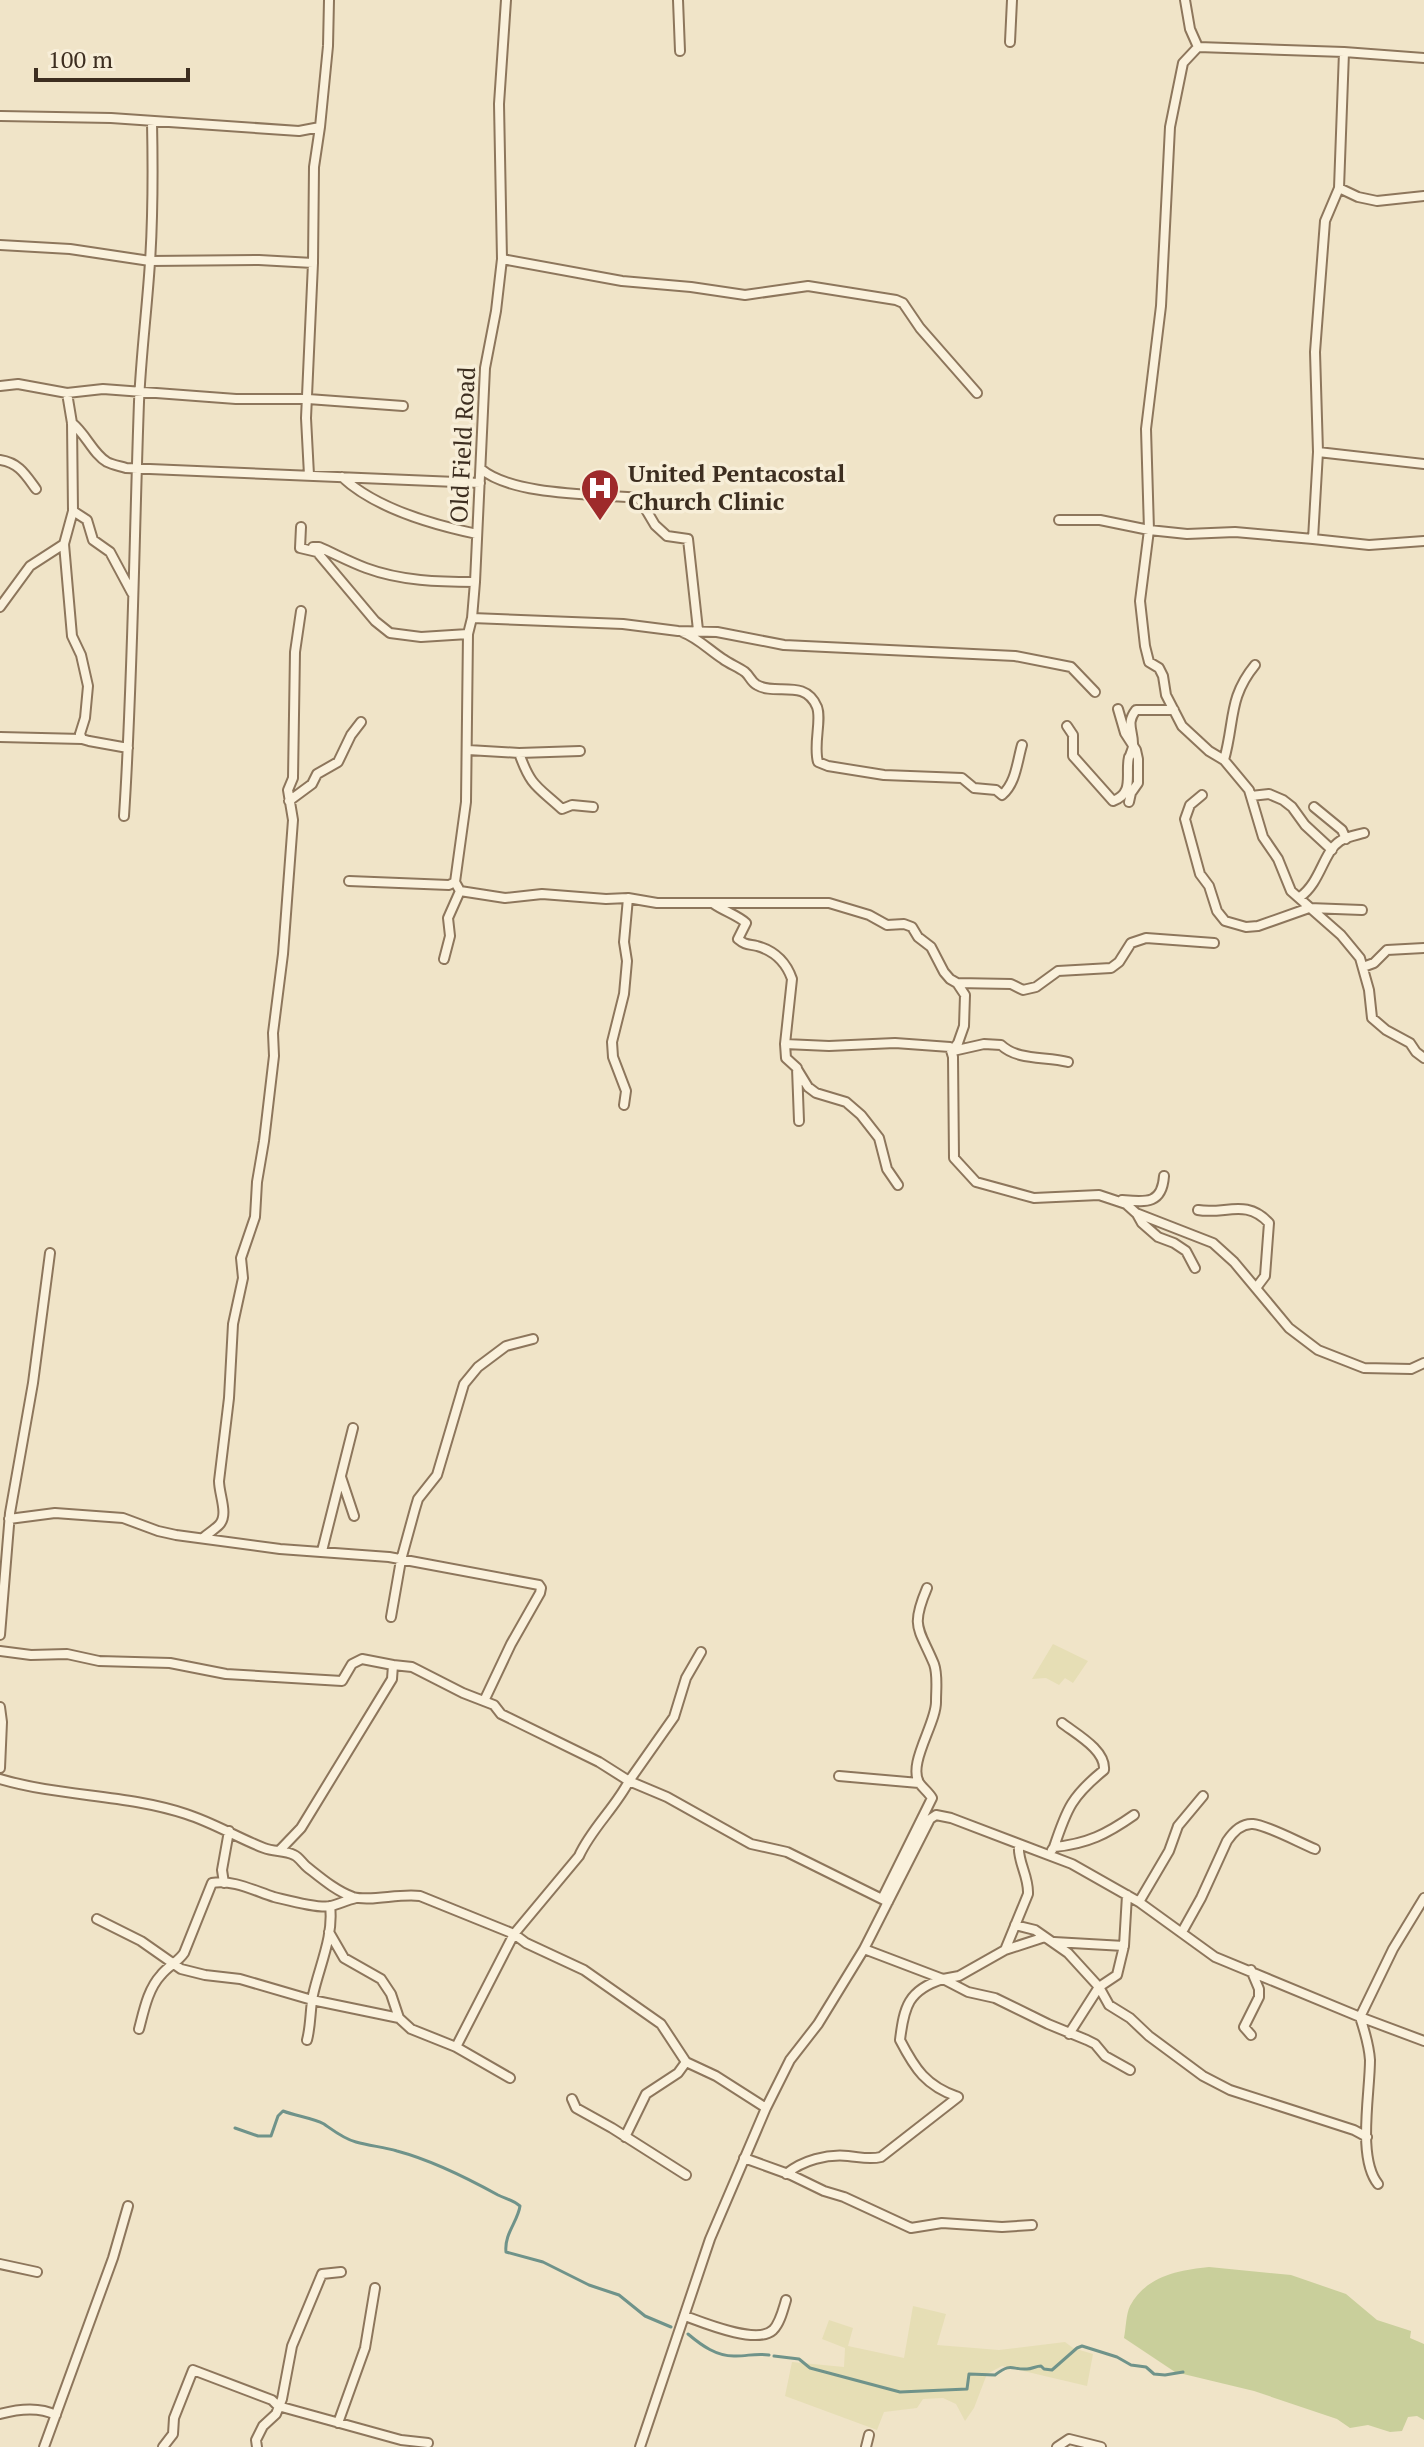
<svg xmlns="http://www.w3.org/2000/svg" width="1424" height="2447" font-family="'PT Serif',serif">
  <style>
    .farmland { fill: #e6deb5 }
    .green { fill: #c9cf9b }
    .lines { fill: none; stroke-linecap: round; stroke-linejoin: round }
    .stream { stroke: #6f938a; stroke-width: 3 }
    .minor-casing { stroke: #8d765c; stroke-width: 12 }
    .minor { stroke: #faf1dc; stroke-width: 8 }
    .labels { text-anchor: middle; stroke-width: 7; stroke-linejoin: round; paint-order: stroke }
    .street-label { font-size: 24px; fill: #3d2e20; stroke: #f7eed8 }
    .poi-label { font-size: 24px; font-weight: bold; fill: #3d2e20; stroke: #f7eed8; text-anchor: start }
  </style>
  <rect width="100%" height="100%" fill="#f0e4c8"/>
  <!-- farmland -->
  <path class="farmland" d="M1053,1644l35,17 -15,22 -8,-5 -6,7 -13,-7 -14,1z
    M913,2306l33,8 -9,31 62,5 66,-8 8,6 20,6 -6,32 -85,-20 -15,8 -13,34 -9,13 -9,-17 -13,-6 -20,1 -6,9 -33,4 -7,18 -92,-34 7,-34 52,5 1,-19 -23,-9 7,-19 24,8 -5,18 56,12z"/>
  <!-- green -->
  <path class="green" d="M1209,2267l82,8 55,19 31,26 34,11 -1,7 14,6v76l-7,-4 -9,1 -6,14 -12,1 -22,-7 -18,3 -13,-9 -83,-28 -79,-19 -51,-34c2,-10 2,-24 6,-32 16,-30 49,-36 79,-39z"/>
  <g class="lines">
    <!-- stream -->
    <path class="stream" d="M235,2128l23,8h13l7,-20 5,-5c13,5 30,7 41,13 10,7 20,15 32,18 14,4 28,5 41,9 34,9 72,28 101,44 8,4 15,5 22,11 -2,15 -16,28 -14,46l37,10 46,23 30,10 26,21 26,11
      M688,2334c13,11 29,23 48,22 12,0 20,-3 33,-1
      M774,2356l25,3 11,9 90,24 67,-3 2,-15 26,1c17,-13 16,-5 32,-6 5,0 9,-3 14,-3l3,3 8,1 25,-22 5,-2 35,11 14,8 15,2 8,7 11,1 18,-3"/>
    <defs>
      <path id="minor" d="M678,0l2,51
        M1185,0l5,29 8,18 -15,16 -13,64 -9,179 -15,123 3,101 -9,71 5,45 4,16 10,6 4,8 3,19 16,31 27,25 15,9 25,30 14,47 15,22 13,32 50,44 19,23 9,32 3,28 14,12 24,13 6,9 8,6
        M1010,42l2,-42
        M1198,47l146,5 80,6
        M1344,52l-5,136 -14,33 -10,131 3,100 -5,87 56,6 55,-4
        M1,116l110,2 188,13 21,-4 8,-81 1,-46
        M1339,188l19,9 19,4 47,-5
        M0,245l70,4 80,12 109,-1 54,3 -7,155 3,57
        M502,259l120,22 69,6 54,8 63,-9 88,14 7,3 17,25 57,65
        M313,263l1,-96 6,-40
        M0,386l18,-2 49,9 36,-4 133,10h72l95,7
        M67,393l5,30 1,88 14,9 6,20 17,12 22,41
        M72,423c14,11 21,31 35,39 6,3 13,4 19,6l354,15
        M1318,452l106,12
        M0,460c19,3 25,14 36,29
        M481,469c32,27 115,25 158,29l16,27 12,11 21,3 10,91
        M342,477c33,31 92,48 135,57
        M73,511l-9,33 8,92 9,19 7,31 -3,32 -5,16 2,5 7,2 39,7
        M1059,520h41l49,10 38,4 48,-2 78,7
        M301,527l-1,21 17,4 58,69 15,12 31,4 47,-3
        M313,547h6c16,7 31,15 47,21 35,13 73,14 109,14
        M0,607l30,-41 34,-22
        M472,618l151,6 55,7 39,1 67,13 231,11 56,11 24,25
        M682,632c16,6 27,18 41,27 7,5 15,8 22,13 5,4 6,10 12,13 18,11 48,-7 60,22 5,13 -4,37 1,55l10,4 56,9 78,3 12,10 22,2 6,5c14,-12 15,-33 20,-50
        M1118,709l7,24 11,17 2,9v24l-7,10 -2,9
        M1067,726l6,9v21l40,45c22,-8 12,-27 16,-44 1,-1 4,-9 4,-11 1,-15 -8,-22 3,-36h38
        M0,737l82,2
        M468,750l51,3c12,34 18,33 43,56l10,-4 21,2
        M519,753l61,-2
        M1224,760c11,-39 4,-62 31,-95
        M1202,795l-12,10 -5,14 15,55 9,12 8,25 8,10 21,6 12,-1 51,-18 53,2
        M1251,796l18,-2 14,6 9,7 13,18 27,25
        M289,801l23,-17 5,-10 21,-12 13,-27 10,-13
        M1314,807l28,23 4,9
        M124,816c9,-138 10,-276 15,-414 2,-47 8,-93 11,-140 3,-47 3,-94 2,-140
        M349,881l100,4 6,-3
        M460,891l-5,-9 11,-80 2,-168 4,-16 3,-36 10,-214 11,-57 6,-52 -3,-155 7,-104
        M460,891l45,7 37,-4 64,5 22,-1 29,5h172l40,12 18,10 17,-1 8,3 6,10 13,10 13,25 6,7 7,4 8,12 -1,31 -6,17 -6,8
        M1300,897c21,-15 23,-45 40,-56 6,-4 17,-6 24,-8
        M714,904c10,7 25,12 32,19l-8,16c7,6 10,5 19,7 18,5 29,16 35,33l-7,65 1,14 11,10 2,53
        M444,959l6,-23 -2,-18 12,-27
        M1363,967l11,-4 13,-13 37,-2
        M957,983l54,1 12,6 13,-3 22,-16 53,-3 8,-6 12,-19 15,-5 68,5
        M785,1044l44,2 66,-3 55,4 3,10 1,101 22,24 58,16 65,-3 27,9 10,9 77,30 21,19 55,66 29,22 46,18 47,1 13,-6
        M953,1051l31,-7 17,1c17,16 45,11 67,17
        M797,1069l11,18 8,6 30,9 15,13 18,23 8,31 11,16
        M624,1105l2,-14 -13,-34 -1,-15 12,-48 3,-33 -3,-19 4,-44
        M1122,1200c23,2 40,5 42,-24
        M1198,1210c27,5 48,-12 71,13l-4,53 -9,12
        M1137,1214l5,9 16,14 16,6 12,8 9,17
        M341,1477l13,39
        M9,1519l46,-6 68,5 35,13 18,4 104,14 109,8 150,28 2,3 -1,5 -29,51 -27,57
        M204,1537c5,-4 11,-8 15,-12 10,-10 0,-30 0,-44l10,-83 4,-74 10,-46 -2,-20 14,-41 2,-35 7,-41 10,-85 -1,-23 10,-79 10,-134 -5,-30 5,-12 2,-126 6,-41
        M322,1551l31,-123
        M391,1617l10,-57 14,-51 3,-10 19,-24 27,-91 14,-17 28,-21 27,-7
        M0,1635l10,-122 23,-130 17,-130
        M0,1651l31,4 36,-1 32,7 71,2 56,11 116,7 10,-17 10,-5 31,6 -1,14 -91,149 -22,23
        M393,1665l19,2 51,26 31,12 7,9 98,48 30,19 45,-64 12,-39 15,-26
        M0,1707l2,15 -2,46
        M839,1776l80,7
        M0,1779c61,18 126,15 186,35 28,9 52,24 78,34 10,4 21,2 30,7 5,2 9,9 13,12 14,11 29,24 46,30 18,5 46,-4 67,-1l94,38 65,-78c12,-27 36,-48 50,-75l38,16 84,47 36,8 101,50
        M1054,1847c13,-39 18,-51 50,-77 2,-20 -28,-36 -42,-47
        M1052,1850l2,-3c33,-3 53,-13 80,-32
        M224,1883l-2,-13 7,-39
        M882,1899l50,-101c-3,-5 -8,-9 -12,-14 -14,-19 17,-61 16,-83 0,-12 2,-26 -2,-37 -15,-36 -24,-36 -7,-76
        M1139,1902l30,-51 9,-25 25,-30
        M97,1919l44,22 40,28 24,6 35,4 72,21 87,18
        M1015,1925l20,5 33,23 31,34 10,18 21,13 19,18 54,40 27,14 124,40 13,7
        M329,1932l15,26 37,21 10,15 8,24 12,11 45,18 54,31
        M1182,1932l19,-34 26,-57c6,-9 14,-18 26,-17 14,1 47,19 62,25
        M1054,1942l70,4
        M864,1949l79,30 16,-3 46,-26 23,-56c1,-18 -11,-33 -9,-49
        M1005,1950l40,-13
        M139,2029c5,-19 9,-40 22,-54 7,-9 17,-13 23,-22l28,-70c20,-4 43,8 62,14 13,3 45,12 57,9 8,-2 16,-6 25,-8
        M1069,2034l30,-47 18,-12 7,-29 3,-51
        M1251,2035l-7,-8 15,-30v-8l-8,-19
        M307,2040c4,-15 3,-30 6,-45 6,-28 21,-59 17,-89
        M456,2047l58,-113 12,9 58,27 77,54 25,38 30,14 50,32
        M958,2097c-32,-11 -43,-28 -58,-57 4,-33 8,-50 43,-61l25,13 27,6 53,26 39,16 8,4 10,12 25,14
        M572,2099l4,9 36,20 74,47
        M625,2137l21,-43 32,-21 8,-11
        M744,2158l47,17 33,16 20,6 67,31 31,-5 60,4 30,-2
        M786,2174c17,-14 41,-20 62,-18 12,1 21,4 33,1l77,-60
        M1378,2184c-21,-26 -8,-90 -8,-124 -1,-15 -5,-28 -10,-43l33,-68 31,-51
        M0,2264l37,8
        M685,2316c19,7 72,29 88,14 7,-7 10,-20 13,-30
        M0,2414c18,-5 38,-8 56,1
        M338,2423l27,-75 10,-60
        M44,2447l69,-189 15,-52
        M163,2447l10,-13 1,-16 19,-48 79,30 6,6 123,34 27,3
        M257,2447l-1,-7 7,-14 13,-12 6,-15 10,-53 30,-72 19,-2
        M640,2447l70,-208 56,-131 24,-48 28,-36 46,-75 66,-130 6,-4 15,3 121,46 67,38 76,55 145,60 64,24
        M866,2447l3,-12
        M1057,2447l12,-8 32,8"/>
    </defs>
    <!-- minor casing -->
    <use href="#minor" class="minor-casing"/>
    <!-- minor -->
    <use href="#minor" class="minor"/>
  </g>
  <!-- icons -->
  <defs>
    <symbol id="hospital-pin" viewBox="-11 -11 22 30"><path d="M0 17L-7.5 6A9.5 9.5 0 1 1 7.5 6Z" fill="#9e2a2b" stroke="#f7eed8"/><path d="M-5-5h3v3.5h4V-5h3V5h-3V1.5h-4V5h-3Z" fill="#fff"/></symbol>
  </defs>
  <g fill-rule="evenodd">
    <use href="#hospital-pin" x="578" y="466" width="44" height="60"/>
  </g>
  <g class="labels">
    <!-- street labels -->
    <g class="street-label">
      <text transform="translate(463 445) rotate(-87)" y="8">Old Field Road</text>
    </g>
    <!-- poi labels -->
    <g class="poi-label">
      <text x="628" y="482">United Pentacostal<tspan x="628" dy="28">Church Clinic</tspan></text>
    </g>
  </g>
  <!-- scale -->
  <path d="M36 68v12h152v-12" fill="none" stroke="#3d2e20" stroke-width="4"/>
  <text x="48" y="68" font-size="24" fill="#3d2e20" stroke="#f7eed8" stroke-width="6" paint-order="stroke">100 m</text>
</svg>
